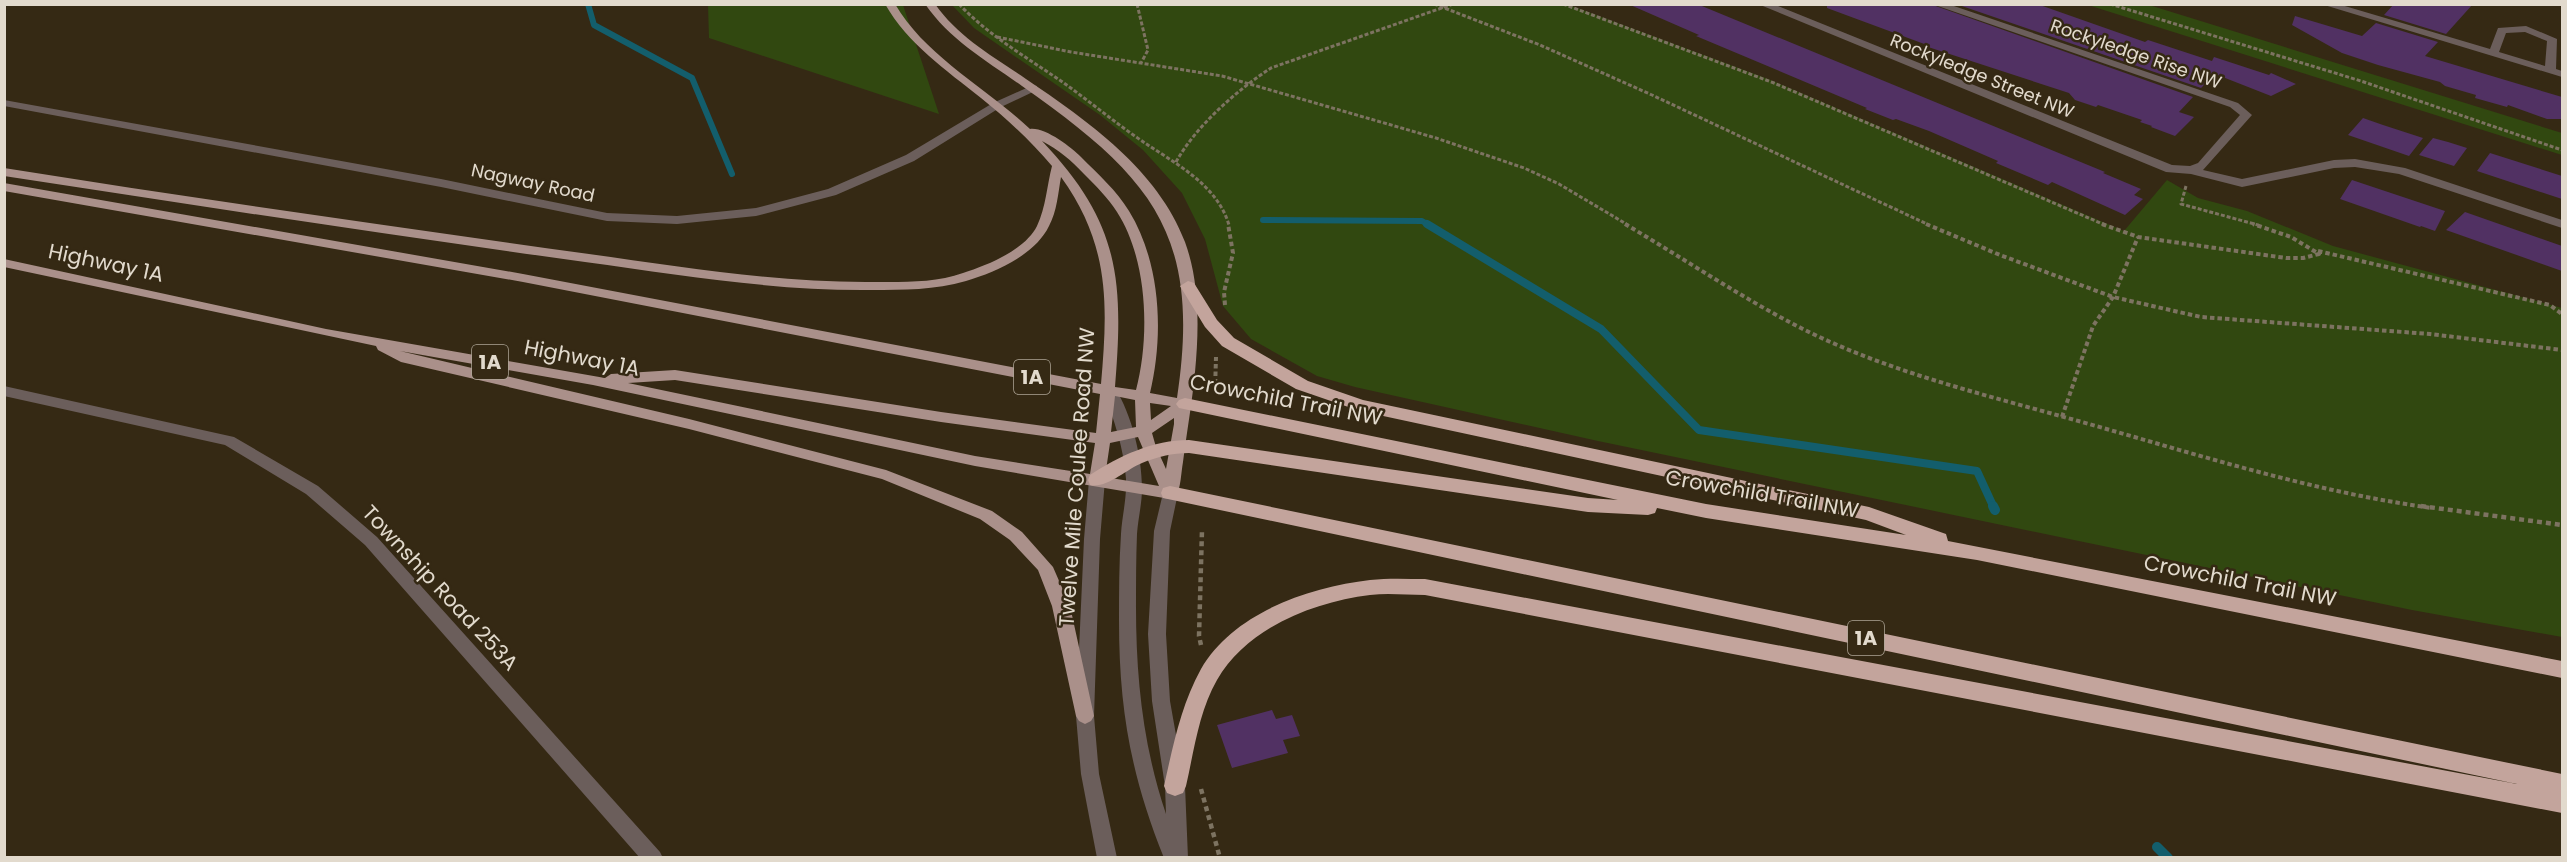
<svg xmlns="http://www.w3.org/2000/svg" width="2567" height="862" font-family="Poppins,sans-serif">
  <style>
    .green { fill: #314810 }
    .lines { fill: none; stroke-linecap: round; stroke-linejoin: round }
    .stream-far2 { stroke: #135e6c; stroke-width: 6 }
    .stream-far1 { stroke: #135e6c; stroke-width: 8 }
    .stream { stroke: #135e6c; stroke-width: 10 }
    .building { fill: #513163 }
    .path-far2 { stroke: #7d7361; stroke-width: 3; stroke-dasharray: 4 2; stroke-linecap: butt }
    .path-far1 { stroke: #7d7361; stroke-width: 4; stroke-dasharray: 4.5 3; stroke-linecap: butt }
    .path { stroke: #7d7361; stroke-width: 4.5; stroke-dasharray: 5 4; stroke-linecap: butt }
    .minor { fill: #6b5e5b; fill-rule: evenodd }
    .major { fill: #aa908a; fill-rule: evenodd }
    .highway { fill: #c3a49c; fill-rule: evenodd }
    .labels { text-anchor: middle; stroke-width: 5; stroke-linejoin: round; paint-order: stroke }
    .far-street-label { font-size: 18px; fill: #e2dacd; stroke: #352914 }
    .shield { fill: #352914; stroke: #aea596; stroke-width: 1.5 }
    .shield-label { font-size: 20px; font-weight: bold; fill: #e2dacd }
    .street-label { font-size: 21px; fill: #e2dacd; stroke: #352914 }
  </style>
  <rect width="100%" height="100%" fill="#352914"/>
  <!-- green -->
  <path class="green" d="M708,5h195l36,109 -230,-76z
    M952,5h617l199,74 356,152 43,-51 31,18 49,13 86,35 229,62v329l-150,-27 -338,-70 -476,-99 -243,-54 -38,-11 -66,-37 -28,-33 -18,-67 -23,-46 -39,-43 -43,-35 -126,-87z
    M2088,5h61l413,128v22z"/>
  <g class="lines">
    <!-- stream-far2 -->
    <path class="stream-far2" d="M588,4l6,21 98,53 40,96
      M1263,220l159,1 7,4"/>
    <!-- stream-far1 -->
    <path class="stream-far1" d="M1427,224l174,105 98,101 278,41 17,37"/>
    <!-- stream -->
    <path class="stream" d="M1993,506l2,4
      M2157,847l11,11"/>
  </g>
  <!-- building -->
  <path class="building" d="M1628,4h69l408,168 -2,1 38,16 -7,6 9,4 -18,16 -73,-33 -4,3 -52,-22 2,-2 -69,-30 -33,-12 -3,1 -28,-11 2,-1 -171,-72 3,-1z
    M1827,4h103l263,93 -14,15 15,5 -19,19 -24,-9 1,-1 -12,-4 2,-2 -44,-15 -2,2 -21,-7 -6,-7 -144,-47 2,-1 -100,-37z
    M1956,4h81l108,38 3,-2 64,21 2,-4 55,18 2,-2 25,11 -25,12 -56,-22 -14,14z
    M2394,4h79l-27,30 -62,-19z
    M2295,16l67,20 14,-13 62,19 -13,14 137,41v22h-15l-39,-14 -1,2 -32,-9 1,-3 -31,-9 -5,-4 -62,-17 -36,-12 -50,-28z
    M2363,118l20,7 40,13 -14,18 -61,-21z
    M2433,138l15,4 19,6 -13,18 -35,-11z
    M2490,153l72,23v23l-85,-28z
    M2352,180l93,31 -10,20 -14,-5 -1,1 -80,-28z
    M2465,212l97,34v25l-116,-41z
    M1272,710l4,9 16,-4 8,21 -17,4 5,13 -56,15 -15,-43z"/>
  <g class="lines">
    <!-- path-far2 -->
    <path class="path-far2" d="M959,4c29,31 67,53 102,77 27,19 53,41 81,60 32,22 75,43 87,84
      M1137,4l11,46 -7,13
      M1434,4l106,41 112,50 277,130
      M1563,4l211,79 331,142
      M2110,4l251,77 201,69
      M997,37l74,15 151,24 214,62 88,30 35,16 69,41
      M1176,162c20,-36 61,-72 95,-94l182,-64
      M2186,186l-5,18 77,21"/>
    <!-- path-far1 -->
    <path class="path-far1" d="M1625,224c56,33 114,72 172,102 91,47 194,70 292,98 113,32 226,68 343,84
      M1926,224l74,31 113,42 88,20 229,17 132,16
      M2102,224l36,13 148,21h17l16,-4 -28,-17 -38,-13
      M2318,251l232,54 12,9
      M1225,305l-1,-13 9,-39 -5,-29
      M1215,391l1,-34
      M2062,417l31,-91 20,-29 25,-60"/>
    <!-- path -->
    <path class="path" d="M2421,506l141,19
      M1201,645l-2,-9 3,-106
      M1201,789l19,69"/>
    <!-- minor -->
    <path class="minor" d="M1758,4h15l399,161 18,1 8,-3 42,-48 -10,-8 -298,-103h16l290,99 14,12 -49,55 39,9 92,-19 21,-1 50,9 157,52v8l-163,-54 -44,-7 -21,1 -92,19 -51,-13 -25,-2z
      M2321,4h17l152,45 8,-21 28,-2 31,13 -1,30 6,2v6zM2525,32l22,9 -2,25 -46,-14 7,-19z
      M1033,85l4,1v4l-36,17 -87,54 -78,34 -80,21 -79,8 -70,-3 -166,-34 -437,-81v-6l437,79 166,34 70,3 79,-8 72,-19 78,-34 87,-52z
      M4,386l230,51 84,49 59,51 283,315 3,6h-23l-275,-313 -59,-51 -81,-49 -221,-49z
      M1110,386l5,2c17,27 27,69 27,100 0,16 -4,31 -5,46 -1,24 -1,49 -1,73 0,71 7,139 30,207l-1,-28 -13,-85 -4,-67 6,-103 10,-42h12l2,4 -8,38 -4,103 4,67 15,85 3,72h-24c-33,-82 -45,-149 -45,-237 0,-29 0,-58 2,-87 1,-18 6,-36 5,-55 -2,-30 -12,-60 -23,-88z
      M1097,474l6,2 2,4 -5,59 -6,177 5,58 18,84h-20l-16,-84 -5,-58 8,-177 5,-59 2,-4z"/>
    <!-- major -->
    <path class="major" d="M885,4h10c31,53 92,84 135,125 15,-2 41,18 51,28 17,17 36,34 48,54 32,52 35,124 21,182l27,5c25,-165 -26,-221 -155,-312 -35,-25 -72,-46 -97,-82h10c23,33 59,53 91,75 62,42 132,91 159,163 15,41 14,88 10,130 -3,31 -8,59 -12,90 -2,11 -2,25 -7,35l-6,2 -195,-33 -382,-81 -193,-34 289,68 197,51 106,41 30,21 31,35 17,39 24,110 -3,5 -6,3 -6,-3 -3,-5 -24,-110 -14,-36 -28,-30 -30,-21 -98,-40 -193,-50 -288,-67 -23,-12 -2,-4 -372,-79v-8l322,70 279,49 6,-4 64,-4 266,42 155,21 4,-39 -577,-112 -519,-91v-8l519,91 578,110c7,-80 9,-139 -40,-207 -3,17 -4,34 -12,49 -14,29 -53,46 -83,55 -31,9 -63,9 -95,9 -96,1 -191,-15 -286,-28 -194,-27 -387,-56 -581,-86v-8c195,31 390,59 585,86 94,13 189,29 285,28 29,0 61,1 89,-9 25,-8 62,-23 74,-47 9,-19 10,-41 15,-60 -21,-25 -46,-48 -71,-68 -35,-28 -73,-54 -96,-94zM1042,141c17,9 29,19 42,33 12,12 24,24 33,38 31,48 33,125 19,178l-21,-3c9,-109 4,-165 -73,-246zM675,380l266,42 154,21 -5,31 -115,-18 -347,-73zM1115,396l20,4 1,27 -25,5zM1150,403l21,3 -20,14zM1174,418v6l-8,45 -10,-22 -4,-14zM1138,437l21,49 -54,-9 5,-34z"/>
    <!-- highway -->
    <path class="highway" d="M1188,281l6,2 23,37 17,18 74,43 55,19 506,107 77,27 2,7 614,120v17l-585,-118 -271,-42 -49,-10 -2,5 -7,2 -60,-3 -399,-59c-17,0 -32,4 -47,10 -15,6 -36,26 -52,22l-2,-5 2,-5c29,-19 63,-35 99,-35l399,58 30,2 -439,-92 -3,-4 3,-4 6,-2 521,106 200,31 -40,-15 -506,-109 -64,-22 -74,-43 -17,-19 -25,-41z
      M1170,486l1392,288v39l-1137,-218c-18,0 -37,-2 -55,0 -57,7 -123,33 -153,85 -18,31 -23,71 -31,106l-3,7 -8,3 -8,-3 -3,-7c9,-40 17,-81 37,-117 32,-56 108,-82 169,-89 18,-2 37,-1 55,-1l1092,205 -1354,-286 -2,-5 2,-5z"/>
  </g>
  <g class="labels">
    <!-- far-street labels -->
    <g class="far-street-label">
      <text transform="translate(2136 54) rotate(19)" y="6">Rockyledge Rise NW</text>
      <text transform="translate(1982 76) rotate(22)" y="6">Rockyledge Street NW</text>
      <text transform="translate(533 183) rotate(12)" y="6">Nagway Road</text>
    </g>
    <!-- shield labels -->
    <g class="shield">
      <rect x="472" y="345" width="36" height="34" rx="4.5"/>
      <rect x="1014" y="360" width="36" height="34" rx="4.5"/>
      <rect x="1848" y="621" width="36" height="34" rx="4.5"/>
    </g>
    <g class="shield-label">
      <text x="490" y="369">1A</text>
      <text x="1032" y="384">1A</text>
      <text x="1866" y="645">1A</text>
    </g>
    <!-- street labels -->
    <g class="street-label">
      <text transform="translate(106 263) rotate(12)" y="7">Highway 1A</text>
      <text transform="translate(582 358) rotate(11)" y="7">Highway 1A</text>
      <text transform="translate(1286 400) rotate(11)" y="7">Crowchild Trail NW</text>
      <text transform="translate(1077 477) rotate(-86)" y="7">Twelve Mile Coulee Road NW</text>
      <text transform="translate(1762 494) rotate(10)" y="7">Crowchild Trail NW</text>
      <text transform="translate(2240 581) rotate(11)" y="7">Crowchild Trail NW</text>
      <text transform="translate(440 588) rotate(47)" y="7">Township Road 253A</text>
    </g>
  </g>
  <!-- border -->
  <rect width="2567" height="862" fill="none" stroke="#e2dacd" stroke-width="12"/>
</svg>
